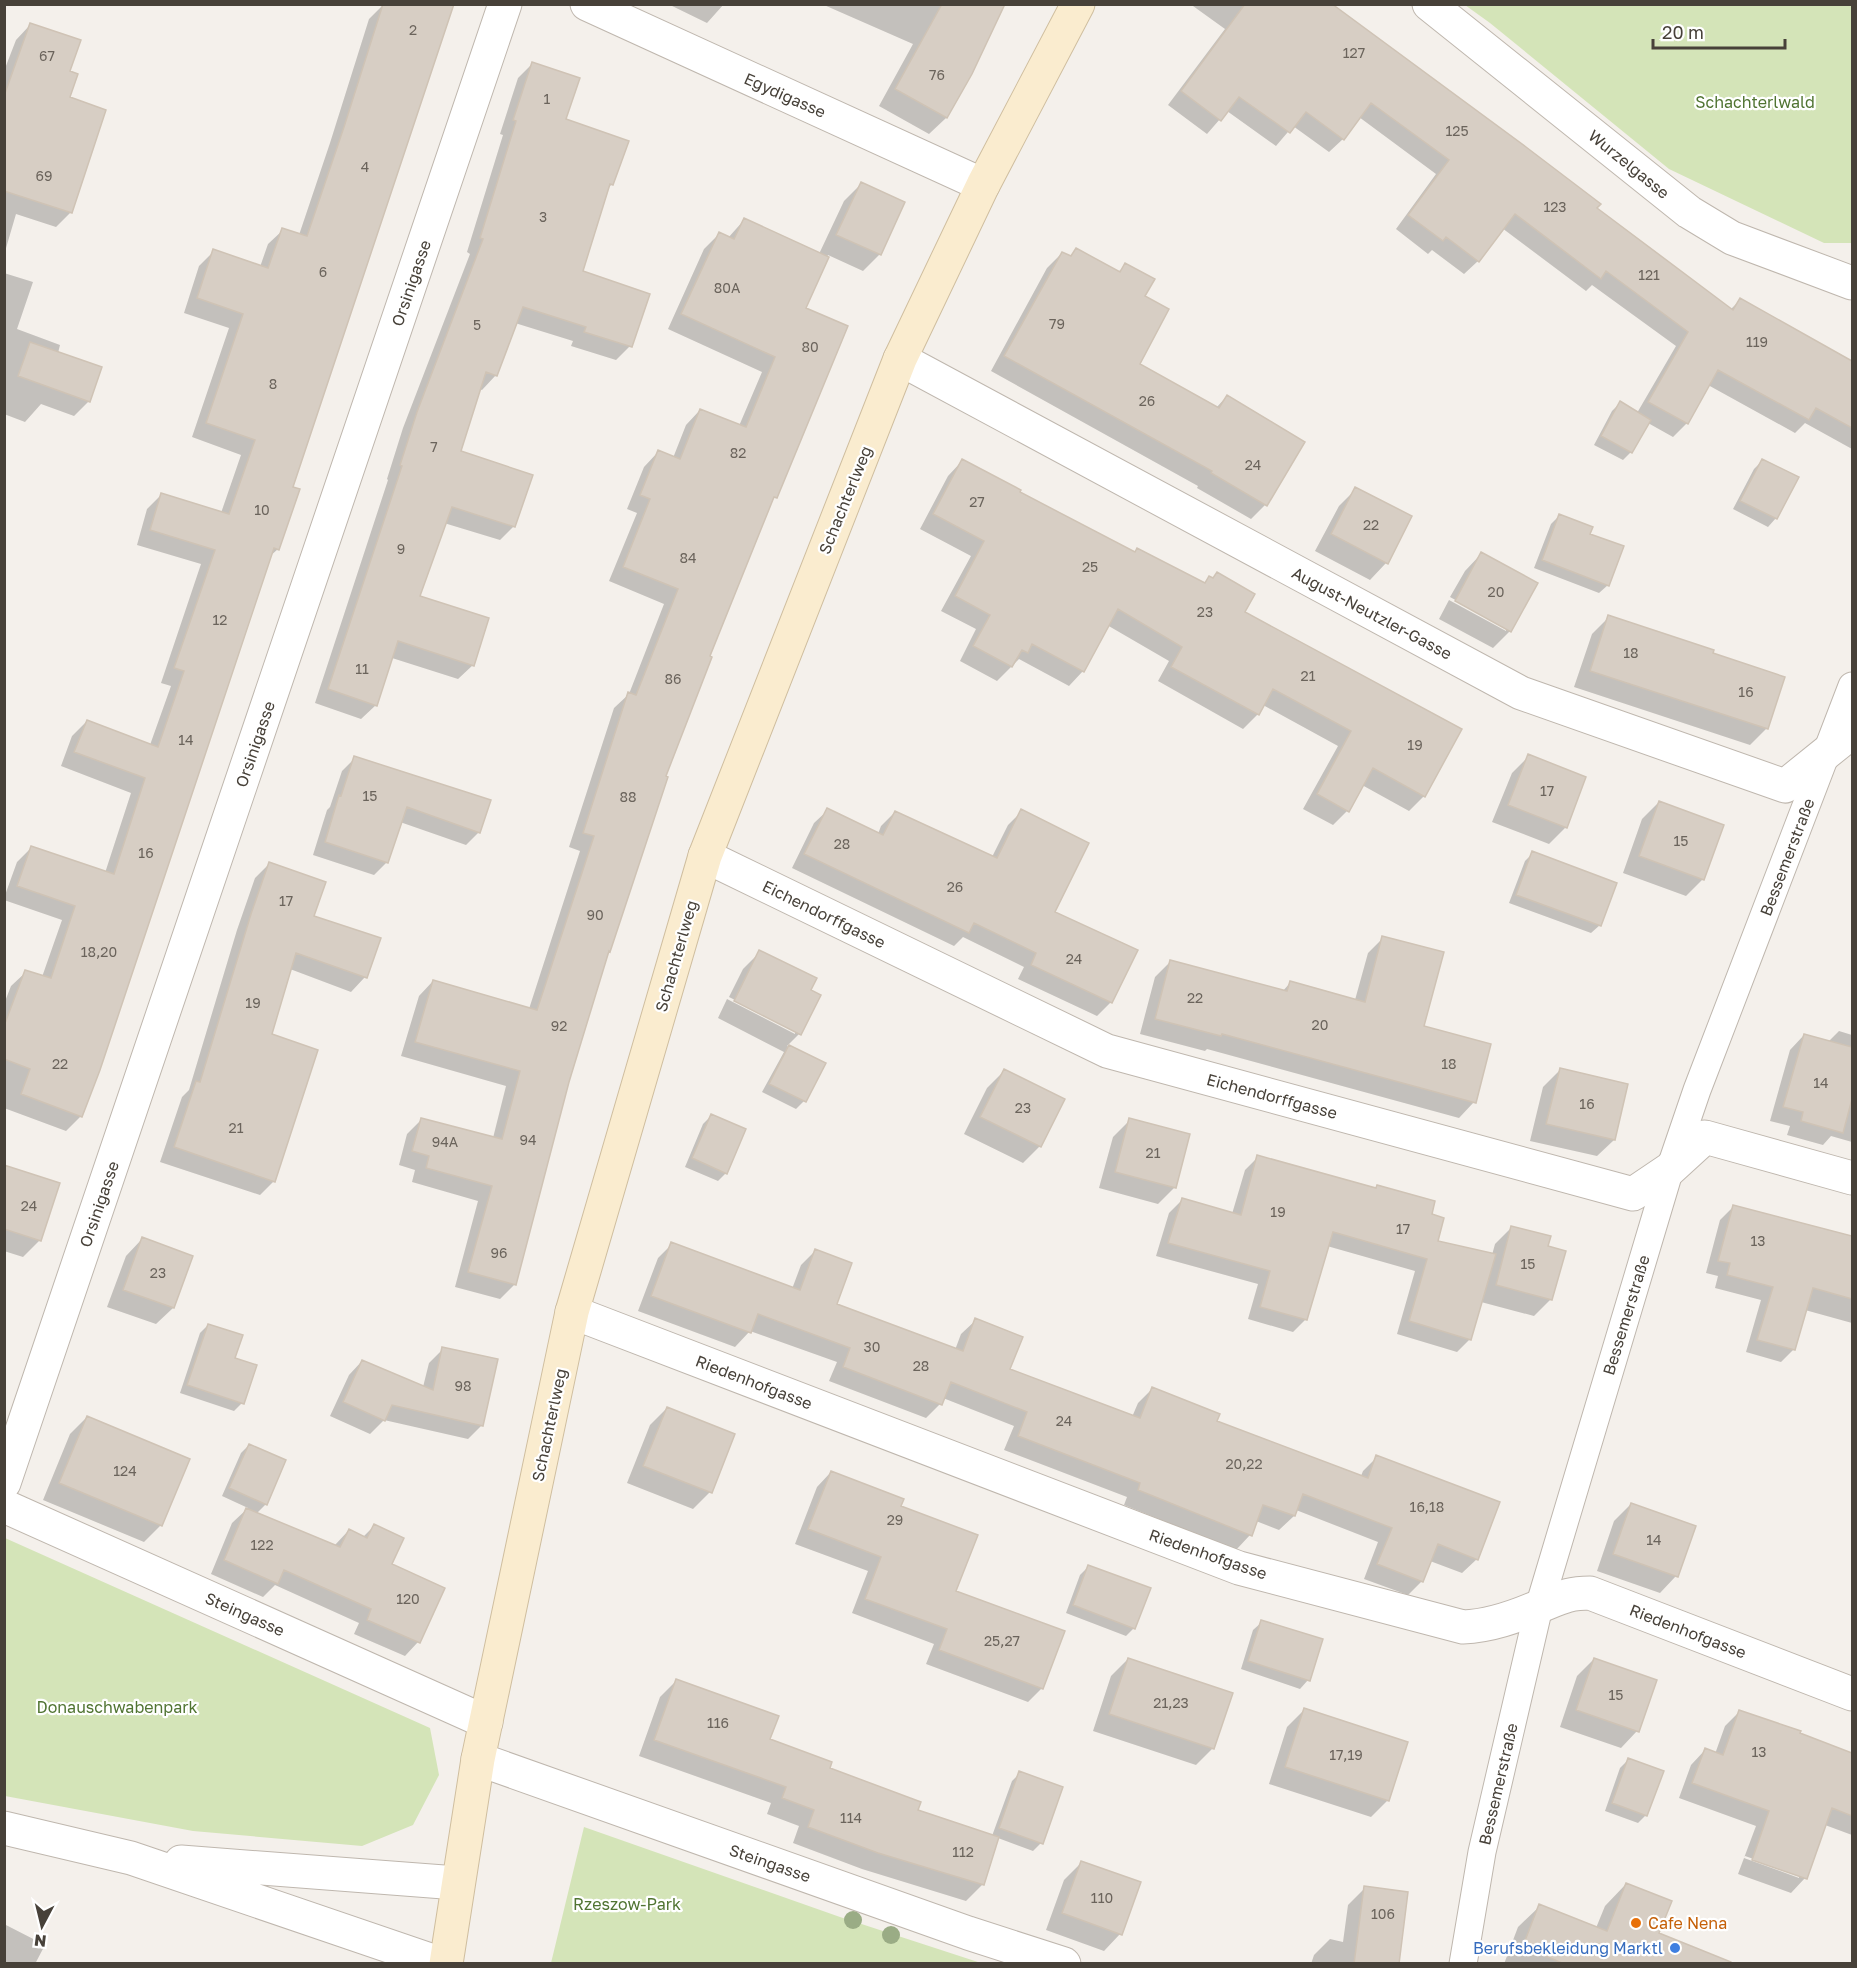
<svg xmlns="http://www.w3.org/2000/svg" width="1857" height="1968" font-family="'Golos Text',sans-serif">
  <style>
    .green { fill: #d4e4b8 }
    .shadow { fill: #0003; fill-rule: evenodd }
    .building { fill: #d7cec4; stroke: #cfc3b5; stroke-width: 1.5 }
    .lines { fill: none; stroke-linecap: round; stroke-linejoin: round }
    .lane-casing { stroke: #bfb7ae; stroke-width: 29 }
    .street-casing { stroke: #bfb7ae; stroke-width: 35 }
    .secondary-casing { stroke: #cfbe9f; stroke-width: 35 }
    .lane { stroke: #fff; stroke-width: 27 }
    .street { stroke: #fff; stroke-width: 33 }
    .secondary { stroke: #faeccf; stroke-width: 33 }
    .tree { fill: #9aac85 }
    .food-dot { fill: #e8710a; stroke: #fff; stroke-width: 2 }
    .shop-dot { fill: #3f7fe0; stroke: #fff; stroke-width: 2 }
    .labels { text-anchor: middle; stroke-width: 4.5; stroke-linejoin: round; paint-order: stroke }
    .number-label { font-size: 14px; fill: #6b645c }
    .street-label { font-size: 16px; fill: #474139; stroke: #fff }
    .park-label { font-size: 16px; fill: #507432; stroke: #fff }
    .food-label { font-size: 16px; fill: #c56008; stroke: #fff; text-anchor: start }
    .shop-label { font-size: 16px; fill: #366cbe; stroke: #fff; text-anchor: end }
  </style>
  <rect width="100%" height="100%" fill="#f4f0eb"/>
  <!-- green -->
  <path class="green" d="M1465,5h387v238h-28l-155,-74 -179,-146z
    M5,1538l425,190 9,47 -26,50 -51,21 -169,-15 -188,-35z
    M584,1827l256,90 141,46h-430z"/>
  <!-- shadow -->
  <path class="shadow" d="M384,4l-106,545 -10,9 -187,558 -15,15 -62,-23v-104l7,-18 15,-14 16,5 20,-57 -58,-20v-2l13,-36 15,-15 73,26 26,-80 -70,-27 11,-30 15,-15 63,24 21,-59 -10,-3 40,-119 -64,-19 10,-36 15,-15 59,19 20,-58 -49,-18 37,-109 -45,-15 15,-47 15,-15 46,16 8,-23 15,-14 16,5 31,-92 39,-124z
    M668,4h56l-17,19z
    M1004,4l-34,70 -24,44 -17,16 -50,-28 34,-62 -89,-39z
    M1194,4h134l402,306 10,-10 112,61v88l-47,-26 -10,10 -87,-48 -21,38 -14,14 -25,-14 -17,29 -8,8 -29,-15 18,-34 8,-8 17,10 39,-67 -84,-61 -6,6 -84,-63 -24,33 -14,13 -32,-24 -4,4 -32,-25 40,-55 -77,-57 -16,22 -14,13 -36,-26 -17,20 -49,-35 -20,23 -39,-29 57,-76 -32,-23z
    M30,25l38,47 3,140 -15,15 -40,-13 -12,41v-184l12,-31z
    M533,63l32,57 47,64 -5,5 -26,83 49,74 -14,14 -45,-14 2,-5 -58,-18 -19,52 -14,15 -3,-1 -20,63 55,74 -14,14 -56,-17 -26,74 55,68 -15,14 -66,-21 -16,47 -15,14 -46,-16 73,-223 -1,-1 16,-51 67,-174 -3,-2 36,-117 -3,-1 18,-56z
    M861,184l19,70 -17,17 -35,-16 -24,53 -29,189 -4,5 -63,155 -44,120 -55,174 -3,3 -39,128 -52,202 -15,15 -45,-12 23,-86 -66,-19 3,-12 -16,-5 8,-31 15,-15 71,19 13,-52 -105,-30 18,-60 14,-15 96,28 51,-158 -11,-4 45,-139 15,-14 35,-90 -55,-23 28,-68 -10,-4 17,-42 14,-15 15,6 13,-33 14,-15 39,16 23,-54 -94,-43 36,-80 15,-15 9,4 16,-18 75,34 25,-53z
    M1076,250l42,22 8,-7 17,32 -5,67 78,44 11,-12 38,109 -14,14 -54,-31 1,-2 -207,-115 56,-103 15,-15 7,4z
    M4,273l29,9 -16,47 43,16 -2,8 31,48 -15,15 -33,-12 -16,18 -21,-8z
    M962,461l56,32 115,60 4,-4 66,35 6,-7 3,2 5,-5 26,38 217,118 -36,66 -15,15 -47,-26 -15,26 -14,14 -30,-16 35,-63 -75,-41 -5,9 -15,15 -85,-48 11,-20 -62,-36 -24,46 -14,15 -50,-27 -22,22 -37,-20 16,-32 -35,-18 30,-55 -51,-27 28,-53z
    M1762,461l14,57 -8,9 -35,-18 21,-40z
    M1356,489l54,28 -24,46 -16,17 -55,-29 24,-45z
    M1559,516l29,19 20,50 -9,8 -65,-25 17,-44z
    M1481,554l29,77 -17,17 -54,-29 10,-19 57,31v-3l-56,-31 15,-26z
    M1609,617l158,111 -17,17 -176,-58 18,-53z
    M1529,756l37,71 -17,17 -57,-22 20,-49z
    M355,758l124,74 -13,13 -66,-23 -13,40 -13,13 -61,-20 14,-45 3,-3 12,-36z
    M1659,802l44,77 -17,17 -63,-23 19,-54z
    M828,810l50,24 3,-8 14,-14 97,45 16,-32 14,-14 31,102 58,89 -14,14 -79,-37 6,-12 -61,-30 -9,9 -162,-78 22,-45z
    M1533,853l67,72 -9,8 -82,-30 16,-42z
    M269,864l96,113 -14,15 -61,-23 -20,66 4,146 -14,14 -100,-33 22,-65 7,-7 48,-160 18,-52z
    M1383,938l39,89 52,75 -15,16 -252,-69 -2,2 -65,-17 15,-57 15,-15 112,30 8,-9 65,17 13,-47z
    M760,952l49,39 -10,43 -12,12 37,18 -20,37 -8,8 -34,-17 22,-40 -66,-34 9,-19 68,35v-4l-66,-33 14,-28z
    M1839,1031l13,4v107l-21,-6 -8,9 -36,-10 3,-9 -20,-5 20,-71 14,-15 24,7z
    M1560,1070l54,70 -17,16 -67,-15 13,-54z
    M1004,1071l36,75 -17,17 -59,-29 23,-46z
    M711,1116l15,57 -8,8 -33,-14 18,-43z
    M1130,1120l45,67 -17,17 -59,-16 14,-51z
    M1258,1157l172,58 6,27 56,13 3,-11 17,-17 34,20 5,52 -17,17 -53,-14 -11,37 -13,13 -60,-18 18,-63 -88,-25 -21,73 -13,13 -45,-13 10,-35 -102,-28 13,-43 13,-13 50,14 13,-44z
    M4,1170l36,70 -17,17 -19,-6z
    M1733,1207l119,30v86l-47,-13 -11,39 -13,13 -35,-10 15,-52 -46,-12 3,-12 -12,-3 14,-53z
    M142,1239l31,69 -17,16 -49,-17 19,-51z
    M672,1244l120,45 9,-24 14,-14 20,54 120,45 6,-16 15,-14 32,49 124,48 6,-14 14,-14 63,33 146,54 2,-5 14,-14 100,102 -15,14 -32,-12 -8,20 -14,14 -44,-16 14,-37 -82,-32 -2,6 -15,14 -23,-9 -6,14 -14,15 -112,-45 3,-8 -123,-47 10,-24 -71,-28 -3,6 -14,14 -97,-37 8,-19 -87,-31 -15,16 -97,-36 20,-53z
    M208,1325l25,34 9,44 -8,8 -54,-18 20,-60z
    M443,1349l38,77 -13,13 -84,-19 -14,14 -40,-18 19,-41 13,-14 61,26 6,-24z
    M667,1408l43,84 -17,17 -66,-26 23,-58z
    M87,1417l74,108 -17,17 -101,-42 27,-66z
    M249,1445l17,59 -10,10 78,32 15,-16 14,7 11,-11 16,39 53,24 -25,53 -13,14 -51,-22 5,-11 -84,-38 -12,12 -52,-23 21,-51 16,-15 -26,-12 19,-43z
    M831,1472l68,35 55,85 88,96 -14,14 -102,-38 8,-20 -82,-31 16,-42 -73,-27 22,-57z
    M1631,1504l45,72 -16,17 -63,-22 17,-50z
    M1088,1567l46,61 -8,8 -60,-23 14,-38z
    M1262,1622l46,58 -8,9 -59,-20 12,-39z
    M1128,1659l85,89 -17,17 -103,-34 18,-55z
    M1594,1659l43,72 -16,17 -61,-21 17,-51z
    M676,1681l92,59 148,71 76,25 20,-55 8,-8 21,70 -8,8 -35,-13 -16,47 -16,16 -104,-32 -69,-26 6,-17 -32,-12 4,-11 -132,-47 21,-59z
    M1304,1710l84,90 -17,17 -102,-33 18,-57z
    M1740,1711l112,44v80l-27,-10 -20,53 -14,15 -53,-19 18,-48 -77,-28 12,-33 14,-15 10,4 10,-28zM1745,1856l54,19v3l-55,-20z
    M1628,1760l18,55 -8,8 -33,-12 15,-43z
    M1081,1863l39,71 -16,17 -58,-21 18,-50z
    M1626,1884l31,50 74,30h-227l14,-37 22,-21 56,22 9,-22z
    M1365,1888l32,76h-86l3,-9 16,-16 13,3 5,-37z
    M4,1924l41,21 -10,19h-31z"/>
  <!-- building -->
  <path class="building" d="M383,4h71l-161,483 7,2 -21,61 -5,-2 -174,522 -18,47 -61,-23 9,-25 -26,-10v-33l21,-56 26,8 24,-72 -58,-20 14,-40 83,28 31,-96 -71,-26 13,-32 71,27 26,-76 -10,-3 41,-118 -65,-20 11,-37 68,21 26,-74 -49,-17 37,-109 -46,-16 16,-49 55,19 14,-40 25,8 37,-109z
    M942,4h63l-33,70 -25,44 -52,-29z
    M1245,4h87l194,143 75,57 -4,4 136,102 7,-12 112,63v67l-36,-20 -7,12 -91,-50 -30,54 -40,-22 40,-70 -82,-61 -5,8 -86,-65 -36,48 -33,-25 -3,4 -35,-26 41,-55 -78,-57 -27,37 -38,-28 -16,21 -51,-36 -18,24 -40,-30z
    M30,23l51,17 -11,31 8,3 -8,23 36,13 -34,103 -68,-22v-95z
    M532,62l48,16 -14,41 63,22 -16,44 -3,-1 -27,87 67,23 -18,53 -48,-15 2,-5 -63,-20 -26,69 -11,-4 -25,79 72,24 -18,52 -63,-20 -32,89 69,22 -15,48 -76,-25 -21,65 -49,-17 74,-223 -2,-1 17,-53 66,-173 -3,-1 36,-117 -3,-1z
    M861,182l44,20 -24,53 -45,-20z
    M744,218l85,39 -23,51 42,18 -71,172 -3,-1 -64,159 2,1 -46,119 2,1 -58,175 -1,-1 -40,131 -53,203 -48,-13 24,-86 -66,-18 3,-12 -17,-5 9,-33 81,21 18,-68 -105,-29 18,-62 104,30 57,-174 -11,-3 45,-141 8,3 42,-106 -55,-22 27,-68 -10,-4 18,-45 22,9 20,-50 46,18 29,-70 -94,-43 38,-82 15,7z
    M1076,248l44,24 5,-9 30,16 -10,17 24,13 -29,55 79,44 8,-13 78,47 -38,64 -56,-33 1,-2 -208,-115 58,-104 9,4z
    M30,342l72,25 -12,35 -72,-26z
    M1620,401l31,19 -19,33 -31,-17z
    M962,459l59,31 -1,2 115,60 2,-4 68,35 4,-7 4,2 4,-6 38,22 -10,18 217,117 -37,68 -52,-29 -24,44 -32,-18 34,-63 -78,-42 -14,26 -88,-48 11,-20 -64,-38 -34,63 -52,-28 -4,9 -6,-3 -10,17 -39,-21 17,-31 -35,-19 29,-55 -51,-27z
    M1762,459l37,18 -22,42 -37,-18z
    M1355,487l57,29 -24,48 -57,-30z
    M1559,514l34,13 -3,7 34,12 -15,40 -67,-26z
    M1481,552l57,31 -27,49 -56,-31z
    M1608,615l106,35 -1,3 72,24 -17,52 -178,-58z
    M1528,754l58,23 -19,51 -59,-23z
    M354,756l137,44 -11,33 -73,-26 -19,56 -63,-21 14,-47 2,1z
    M1659,801l65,24 -20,55 -65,-24z
    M827,808l56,27 12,-24 102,47 24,-49 68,34 -34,69 83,38 -26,53 -81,-38 5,-12 -62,-30 -5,10 -165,-79z
    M1532,851l85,32 -16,43 -85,-31z
    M269,862l57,20 -12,34 67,22 -14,40 -71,-25 -24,81 46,16 -43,132 -101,-35 22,-66 4,1 51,-168z
    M1382,936l62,16 -20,74 67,18 -15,59 -254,-69 -1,2 -66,-17 15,-59 117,31 3,-10 75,21z
    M759,950l58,28 -6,12 10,5 -20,40 -67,-34z
    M1804,1034l48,13v52l-9,34 -42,-12 2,-9 -20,-5z
    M789,1045l37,18 -20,39 -37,-18z
    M1560,1068l68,16 -13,56 -69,-16z
    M1004,1069l61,30 -24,48 -61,-30z
    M711,1114l35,15 -19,45 -35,-16z
    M1129,1118l61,16 -14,54 -61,-16z
    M1257,1155l119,33 1,-3 58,16 -3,13 12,4 -6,23 58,13 -25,86 -62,-19 18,-62 -94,-27 -26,88 -47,-13 10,-36 -102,-28 14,-45 59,17z
    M4,1165l56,18 -19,58 -37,-12z
    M1733,1205l119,31v63l-39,-11 -18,62 -38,-10 16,-53 -46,-12 3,-12 -12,-2z
    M1511,1226l40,10 -3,10 18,5 -14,49 -56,-15z
    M142,1237l51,19 -19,52 -51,-18z
    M671,1242l129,48 15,-41 37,14 -15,41 126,47 12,-33 48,19 -13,32 130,49 12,-31 68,27 -3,7 151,57 8,-23 124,47 -22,58 -40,-16 -15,38 -46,-18 15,-36 -89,-34 -8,22 -32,-11 -11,31 -114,-46 2,-7 -122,-47 9,-24 -76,-30 -9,23 -99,-38 7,-19 -92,-34 -7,19 -100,-37z
    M208,1324l35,11 -8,23 22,7 -13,39 -57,-19z
    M442,1347l56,12 -15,67 -91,-21 -7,16 -42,-19 19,-42 71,30z
    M667,1407l68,27 -23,59 -69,-27z
    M87,1416l103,43 -28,67 -103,-43z
    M249,1444l37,16 -19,45 -38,-17z
    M831,1471l73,28 -3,7 77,29 -22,56 109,40 -22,58 -104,-39 8,-21 -82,-30 16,-42 -73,-28z
    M1631,1503l65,23 -18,51 -65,-23z
    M246,1508l94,39 9,-18 18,9 7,-14 30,14 -12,26 53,24 -25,55 -53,-23 4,-11 -87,-39 -6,14 -54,-24z
    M1088,1565l63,23 -16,41 -62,-24z
    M1261,1620l62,19 -13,42 -62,-20z
    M1128,1658l105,35 -19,56 -105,-35z
    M1594,1658l63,22 -18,52 -63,-22z
    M676,1679l103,37 -9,23 62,23 -2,6 91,34 -3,8 81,27 -15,48 -106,-32 -70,-26 6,-17 -32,-12 4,-11 -132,-47z
    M1304,1708l104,34 -19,59 -104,-34z
    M1739,1710l62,21 -1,2 52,20v63l-20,-8 -25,71 -55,-19 17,-49 -77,-28 13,-35 18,7z
    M1628,1758l36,13 -17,45 -35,-13z
    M1019,1771l44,16 -20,57 -44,-16z
    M1081,1861l60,21 -19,53 -60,-22z
    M1626,1883l46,18 -13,32 72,29v2h-167l-41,-18 16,-42 68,27z
    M1364,1886l44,6 -9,72h-45z"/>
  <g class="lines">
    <defs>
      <path id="lane" d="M1463,1964l19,-112 57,-245 131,-438 27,-79 155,-404"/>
      <path id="street" d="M587,4l396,181
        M1429,4l260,208 43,26 120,45
        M900,359l621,334 264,93 67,-54
        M705,856l402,195 526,143 37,-25 35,-32 147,41
        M572,1312l667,256 224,59c27,-1 52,-10 77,-21 20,-8 28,-13 50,-13l262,101
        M4,1483l501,-1479
        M4,1506l482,216
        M478,1759l490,174 96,31
        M4,1828l127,30 311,106
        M181,1862l276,21"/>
      <path id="secondary" d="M446,1964l32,-205 94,-447 133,-456 195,-497 83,-174 95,-181"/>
    </defs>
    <!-- lane casing -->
    <use href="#lane" class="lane-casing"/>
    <!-- street casing -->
    <use href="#street" class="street-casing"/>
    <!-- secondary casing -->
    <use href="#secondary" class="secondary-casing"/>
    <!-- lane -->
    <use href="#lane" class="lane"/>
    <!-- street -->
    <use href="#street" class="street"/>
    <!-- secondary -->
    <use href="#secondary" class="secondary"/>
  </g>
  <!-- trees -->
  <g class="tree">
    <circle cx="853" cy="1920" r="9"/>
    <circle cx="891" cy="1935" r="9"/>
  </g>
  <!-- markers -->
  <circle class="food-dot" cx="1636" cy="1923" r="6"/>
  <circle class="shop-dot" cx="1675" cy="1948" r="6"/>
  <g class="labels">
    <!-- number labels -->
    <g class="number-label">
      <text x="413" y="35">2</text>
      <text x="1354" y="58">127</text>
      <text x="47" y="61">67</text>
      <text x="937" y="80">76</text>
      <text x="547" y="104">1</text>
      <text x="1457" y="136">125</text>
      <text x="365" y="172">4</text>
      <text x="44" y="181">69</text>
      <text x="1555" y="212">123</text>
      <text x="543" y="222">3</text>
      <text x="323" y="277">6</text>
      <text x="1649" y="280">121</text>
      <text x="727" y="293">80A</text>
      <text x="1057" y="329">79</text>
      <text x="477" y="330">5</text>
      <text x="1757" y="347">119</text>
      <text x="810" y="352">80</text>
      <text x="273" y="389">8</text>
      <text x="1147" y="406">26</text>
      <text x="434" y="452">7</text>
      <text x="738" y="458">82</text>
      <text x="1253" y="470">24</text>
      <text x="977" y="507">27</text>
      <text x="262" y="515">10</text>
      <text x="1371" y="530">22</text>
      <text x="401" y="554">9</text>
      <text x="688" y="563">84</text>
      <text x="1090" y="572">25</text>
      <text x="1496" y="597">20</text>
      <text x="1205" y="617">23</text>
      <text x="220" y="625">12</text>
      <text x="1631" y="658">18</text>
      <text x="362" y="674">11</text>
      <text x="1308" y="681">21</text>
      <text x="673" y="684">86</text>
      <text x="1746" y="697">16</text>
      <text x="186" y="745">14</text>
      <text x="1415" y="750">19</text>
      <text x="1547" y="796">17</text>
      <text x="370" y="801">15</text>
      <text x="628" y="802">88</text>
      <text x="1681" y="846">15</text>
      <text x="842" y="849">28</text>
      <text x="146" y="858">16</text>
      <text x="955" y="892">26</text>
      <text x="286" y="906">17</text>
      <text x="595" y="920">90</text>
      <text x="99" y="957">18,20</text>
      <text x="1074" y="964">24</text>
      <text x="1195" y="1003">22</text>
      <text x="253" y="1008">19</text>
      <text x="1320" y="1030">20</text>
      <text x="559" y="1031">92</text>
      <text x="60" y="1069">22</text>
      <text x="1449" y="1069">18</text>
      <text x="1821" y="1088">14</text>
      <text x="1587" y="1109">16</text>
      <text x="1023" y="1113">23</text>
      <text x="236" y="1133">21</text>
      <text x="528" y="1145">94</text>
      <text x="445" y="1147">94A</text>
      <text x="1153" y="1158">21</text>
      <text x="29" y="1211">24</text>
      <text x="1278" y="1217">19</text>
      <text x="1403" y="1234">17</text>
      <text x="1758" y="1246">13</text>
      <text x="499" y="1258">96</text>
      <text x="1528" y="1269">15</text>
      <text x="158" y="1278">23</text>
      <text x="872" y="1352">30</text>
      <text x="921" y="1371">28</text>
      <text x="463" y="1391">98</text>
      <text x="1064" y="1426">24</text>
      <text x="1244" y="1469">20,22</text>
      <text x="125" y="1476">124</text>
      <text x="1427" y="1512">16,18</text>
      <text x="895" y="1525">29</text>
      <text x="1654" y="1545">14</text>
      <text x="262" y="1550">122</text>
      <text x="408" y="1604">120</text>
      <text x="1002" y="1646">25,27</text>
      <text x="1616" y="1700">15</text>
      <text x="1171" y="1708">21,23</text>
      <text x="718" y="1728">116</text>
      <text x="1759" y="1757">13</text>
      <text x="1346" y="1760">17,19</text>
      <text x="851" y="1823">114</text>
      <text x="963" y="1857">112</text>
      <text x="1102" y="1903">110</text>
      <text x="1383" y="1919">106</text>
    </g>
    <!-- street labels -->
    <g class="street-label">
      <text transform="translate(785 95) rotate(24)" y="6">Egydigasse</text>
      <text transform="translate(1629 164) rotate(39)" y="6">Wurzelgasse</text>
      <text transform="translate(411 283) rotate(-71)" y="6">Orsinigasse</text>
      <text transform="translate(845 500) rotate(-68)" y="6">Schachterlweg</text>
      <text transform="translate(1372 613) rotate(28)" y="6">August-Neutzler-Gasse</text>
      <text transform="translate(255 744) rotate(-71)" y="6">Orsinigasse</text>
      <text transform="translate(1787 857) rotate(-69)" y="6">Bessemerstraße</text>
      <text transform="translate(824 914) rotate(26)" y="6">Eichendorffgasse</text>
      <text transform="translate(676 956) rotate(-74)" y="6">Schachterlweg</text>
      <text transform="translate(1272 1096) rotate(15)" y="6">Eichendorffgasse</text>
      <text transform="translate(99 1204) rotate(-71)" y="6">Orsinigasse</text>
      <text transform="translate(1626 1315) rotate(-73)" y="6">Bessemerstraße</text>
      <text transform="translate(754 1382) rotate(21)" y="6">Riedenhofgasse</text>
      <text transform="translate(549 1425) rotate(-78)" y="6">Schachterlweg</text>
      <text transform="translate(1208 1554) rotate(19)" y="6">Riedenhofgasse</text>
      <text transform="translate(245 1614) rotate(24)" y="6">Steingasse</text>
      <text transform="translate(1688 1631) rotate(21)" y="6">Riedenhofgasse</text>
      <text transform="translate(1498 1784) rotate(-77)" y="6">Bessemerstraße</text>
      <text transform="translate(770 1863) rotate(19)" y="6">Steingasse</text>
    </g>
    <!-- park labels -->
    <g class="park-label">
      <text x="1755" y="108">Schachterlwald</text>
      <text x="117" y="1713">Donauschwabenpark</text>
      <text x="627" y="1910">Rzeszow-Park</text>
    </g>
    <!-- food labels -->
    <g class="food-label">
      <text x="1648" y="1929">Cafe Nena</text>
    </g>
    <!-- shop labels -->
    <g class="shop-label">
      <text x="1663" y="1954">Berufsbekleidung Marktl</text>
    </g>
  </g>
  <!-- border -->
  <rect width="1857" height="1968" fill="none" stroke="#474139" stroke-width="12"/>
  <!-- north arrow -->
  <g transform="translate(42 1926) rotate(187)" stroke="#ffffff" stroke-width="4.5" paint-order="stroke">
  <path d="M0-4.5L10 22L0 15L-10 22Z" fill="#474139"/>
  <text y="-9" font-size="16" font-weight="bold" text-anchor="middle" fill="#474139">N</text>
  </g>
  <!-- scale -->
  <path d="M1653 39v9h132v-9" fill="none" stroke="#474139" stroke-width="3"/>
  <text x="1662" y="39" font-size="18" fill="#474139" stroke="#ffffff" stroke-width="4.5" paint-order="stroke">20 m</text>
</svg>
